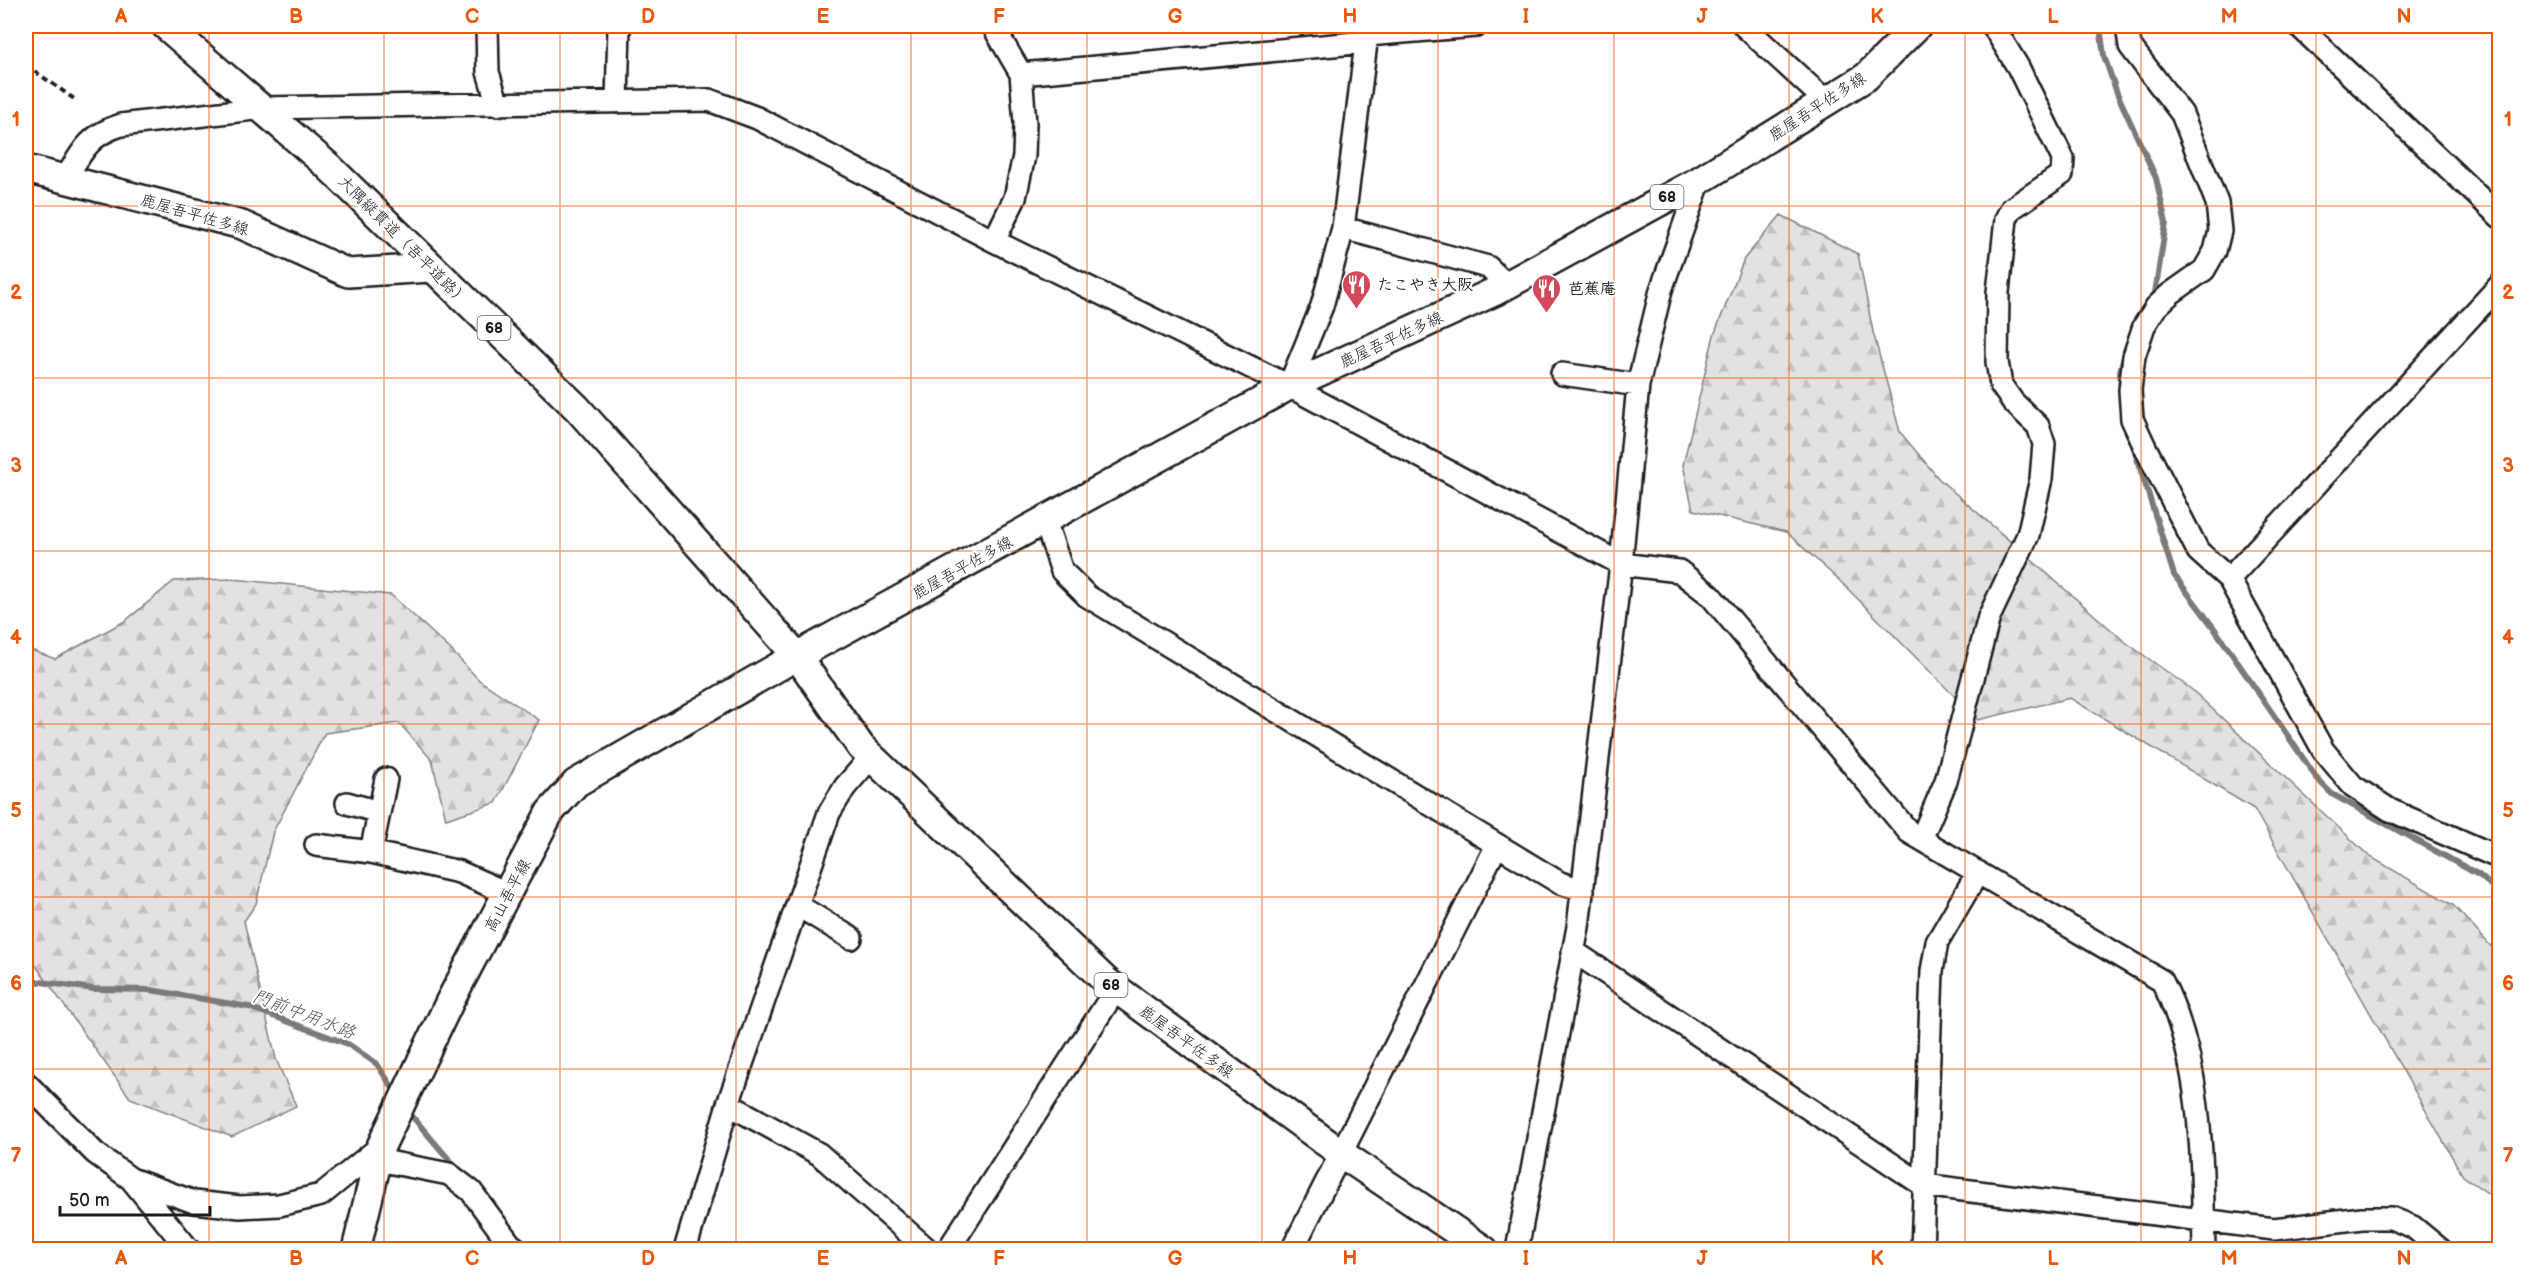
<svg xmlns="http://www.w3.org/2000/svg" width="2525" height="1275" font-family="'Balsamiq Sans','Klee One',sans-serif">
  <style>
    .forest { fill: url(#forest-firs); stroke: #7f7f7f; stroke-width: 1.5 }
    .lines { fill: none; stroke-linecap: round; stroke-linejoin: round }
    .stream { stroke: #7a7a7a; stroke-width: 6 }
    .minor-casing { stroke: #1c1c1c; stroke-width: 26 }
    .major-casing { stroke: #1c1c1c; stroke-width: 32 }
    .path { stroke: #1c1c1c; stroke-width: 4; stroke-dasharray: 6 4.5; stroke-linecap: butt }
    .minor { stroke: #fff; stroke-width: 21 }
    .major { stroke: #fff; stroke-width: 27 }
    .grid { fill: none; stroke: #e8590c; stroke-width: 1.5; stroke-opacity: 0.55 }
    .labels { text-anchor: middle; stroke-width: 4.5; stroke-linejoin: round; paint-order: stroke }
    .shield { fill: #fff; stroke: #606060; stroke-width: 1.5 }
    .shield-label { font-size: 15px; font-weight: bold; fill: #1c1c1c }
    .street-label { font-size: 16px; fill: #1c1c1c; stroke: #fff }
    .poi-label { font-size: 16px; font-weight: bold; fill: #1c1c1c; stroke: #fff; text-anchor: start }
    .water-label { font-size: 18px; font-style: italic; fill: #5a5a5a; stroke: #fff }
    .neatline { fill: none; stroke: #e8590c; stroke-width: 2 }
    .grid-label { font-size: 20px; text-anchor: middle; font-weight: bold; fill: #e8590c }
  </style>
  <defs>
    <pattern id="forest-firs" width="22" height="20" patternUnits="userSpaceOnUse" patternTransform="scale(1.5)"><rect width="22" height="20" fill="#e2e2e2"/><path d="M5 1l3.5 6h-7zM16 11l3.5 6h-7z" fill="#c1c1c1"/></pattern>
  </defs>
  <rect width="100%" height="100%" fill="#fff"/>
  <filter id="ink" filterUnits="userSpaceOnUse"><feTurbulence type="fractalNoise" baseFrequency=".0167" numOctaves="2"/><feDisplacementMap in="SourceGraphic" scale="12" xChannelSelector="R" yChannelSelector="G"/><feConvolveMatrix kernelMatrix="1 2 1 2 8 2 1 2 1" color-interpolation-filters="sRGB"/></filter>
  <g filter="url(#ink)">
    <!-- forest -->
    <path class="forest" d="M1781,215l77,39 15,78 27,100 39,47 185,162 67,48 178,167 84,49 46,50v246l-36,-25 -209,-367 -184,-111 -92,22 -135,-136 -57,-52 -93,-22 -10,-45 31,-130 30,-76z
      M233,579l158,16 59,54 29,31 60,40 -43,83 -50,16 -14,-59 -33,-37 -74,10 -52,99 -17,72 -12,17 32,138 20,47 -64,31 -102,-39 -104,-146v-304l29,11 70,-38 49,-40z"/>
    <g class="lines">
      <!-- stream -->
      <path class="stream" d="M2100,26l4,30 13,37 39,85 10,45 -11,70 -4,7
        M2121,388l-1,-17 5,-17
        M2131,439l43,136 40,53 104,152 14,14 147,81 21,18
        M26,980l68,9 57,1 98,17 99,37 29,20 21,32
        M406,1109l52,61"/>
      <defs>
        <path id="minor" d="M487,26l1,46 10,33
          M993,26l28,48 4,49 -1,33 -9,42 -21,43
          M1744,26l84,77
          M2127,26l3,20 52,68 35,89 3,28 -5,20 -11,19 -34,24 -14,13 -12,19 -10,30 -4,34 2,29 13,28 53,104 31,28 94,171 30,36 37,24 110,48
          M2299,26l201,191
          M1021,74l345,-32
          M617,102l2,-76
          M66,178c16,-27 23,-43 55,-53l141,-17 447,-8 48,18 237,123 295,145 332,178 58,7 31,24 199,237 253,149c41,79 40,182 42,269
          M1343,228l145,39 19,18
          M1562,374l76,11
          M1289,386l33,-80 21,-78 24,-193 109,-9
          M1045,521l17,50 25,25 473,287 23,7
          M2229,579l271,-294
          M347,803l32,9
          M1921,839l25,-58 43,-164 39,-82 13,-56 3,-35 -6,-18 -25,-24 -12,-17 -4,-23 1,-70 8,-73 5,-10 51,-35 1,-15 -45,-92 -25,-41
          M316,845l55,7 88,20 48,21
          M371,852l15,-73
          M797,905l54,33
          M1573,951l350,234 351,44 88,-11h29l22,9 28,23
          M26,1083l69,70 36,26 58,71
          M728,1104l91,50 109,96
          M378,1160l71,14 22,17 39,53 8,6
          M131,1179l63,23 46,5 39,-2 42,-10 60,-49
          M685,1250l43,-146 101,-291 16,-26 26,-30
          M948,1250l168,-261
          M1292,1250l205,-405
          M1517,1250l61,-323 43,-363 17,-179 23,-95 39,-110
          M1922,1250l10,-279 5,-29 41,-70"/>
        <path id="major" d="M166,26l162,140 249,242 220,248 64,91 246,235 235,172 142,96
          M26,169l216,56 106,48 83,-5
          M356,1250l25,-104 69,-145 100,-189 26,-29 221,-127 492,-270 207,-95 204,-111 166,-103 51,-51"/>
      </defs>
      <!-- minor casing -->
      <use href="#minor" class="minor-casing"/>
      <!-- major casing -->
      <use href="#major" class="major-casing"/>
      <!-- path -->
      <path class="path" d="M26,65l51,36"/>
      <!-- minor -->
      <use href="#minor" class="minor"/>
      <!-- major -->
      <use href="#major" class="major"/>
    </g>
  </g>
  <!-- grid -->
  <path class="grid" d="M209,26v1224M384,26v1224M560,26v1224M736,26v1224M911,26v1224M1087,26v1224M1262,26v1224M1438,26v1224M1614,26v1224M1789,26v1224M1965,26v1224M2141,26v1224M2316,26v1224M26,206h2474M26,378h2474M26,551h2474M26,724h2474M26,897h2474M26,1069h2474"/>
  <!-- icons -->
  <defs>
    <symbol id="restaurant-pin" viewBox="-11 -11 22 30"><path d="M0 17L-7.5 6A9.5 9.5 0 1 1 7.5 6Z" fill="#d1495b" stroke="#fff"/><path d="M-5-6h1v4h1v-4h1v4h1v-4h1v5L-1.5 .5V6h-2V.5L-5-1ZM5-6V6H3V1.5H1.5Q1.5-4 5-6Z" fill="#fff"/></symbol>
  </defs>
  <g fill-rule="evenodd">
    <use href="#restaurant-pin" x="1340" y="268" width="33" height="45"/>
    <use href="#restaurant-pin" x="1530" y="272" width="33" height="45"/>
  </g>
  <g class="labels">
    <!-- shield labels -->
    <g class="shield">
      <rect x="1650.5" y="185" width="33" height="24" rx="4.5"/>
      <rect x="477.5" y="316" width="33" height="24" rx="4.5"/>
      <rect x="1094.5" y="973" width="33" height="24" rx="4.5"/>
    </g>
    <g class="shield-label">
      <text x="1667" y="202">68</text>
      <text x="494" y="333">68</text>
      <text x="1111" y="990">68</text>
    </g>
    <!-- street labels -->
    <g class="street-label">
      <text transform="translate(1817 106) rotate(-33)" y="6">鹿屋吾平佐多線</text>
      <text transform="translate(195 214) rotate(16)" y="6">鹿屋吾平佐多線</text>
      <text transform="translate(404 240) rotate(45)" y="6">大隅縦貫道（吾平道路）</text>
      <text transform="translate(1391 339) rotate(-25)" y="6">鹿屋吾平佐多線</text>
      <text transform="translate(962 567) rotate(-29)" y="6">鹿屋吾平佐多線</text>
      <text transform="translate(507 895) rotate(-62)" y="6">高山吾平線</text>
      <text transform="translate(1187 1041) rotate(36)" y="6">鹿屋吾平佐多線</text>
    </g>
    <!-- poi labels -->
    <g class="poi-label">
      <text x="1377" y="290">たこやき大阪</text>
      <text x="1568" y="294">芭蕉庵</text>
    </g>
    <!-- water labels -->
    <g class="water-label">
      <text transform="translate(304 1014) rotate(21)" y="6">門前中用水路</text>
    </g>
  </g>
  <!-- margin -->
  <rect width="2525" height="1275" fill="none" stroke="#fff" stroke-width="66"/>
  <!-- scale -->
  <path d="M60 1206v9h150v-9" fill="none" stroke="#1c1c1c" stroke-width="3"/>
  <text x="69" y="1206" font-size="18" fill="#1c1c1c" stroke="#ffffff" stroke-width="4.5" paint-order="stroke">50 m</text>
  <rect x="33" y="33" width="2459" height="1209" class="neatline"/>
  <g class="grid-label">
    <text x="121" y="23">A</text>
    <text x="296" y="23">B</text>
    <text x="472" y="23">C</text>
    <text x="648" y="23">D</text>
    <text x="823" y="23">E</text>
    <text x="999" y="23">F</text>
    <text x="1175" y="23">G</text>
    <text x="1350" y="23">H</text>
    <text x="1526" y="23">I</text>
    <text x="1702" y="23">J</text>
    <text x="1877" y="23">K</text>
    <text x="2053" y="23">L</text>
    <text x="2229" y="23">M</text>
    <text x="2404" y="23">N</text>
    <text x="16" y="126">1</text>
    <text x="2508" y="126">1</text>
    <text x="16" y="299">2</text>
    <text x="2508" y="299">2</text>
    <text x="16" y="472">3</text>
    <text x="2508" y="472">3</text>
    <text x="16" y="644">4</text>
    <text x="2508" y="644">4</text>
    <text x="16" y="817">5</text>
    <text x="2508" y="817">5</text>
    <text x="16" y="990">6</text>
    <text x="2508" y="990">6</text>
    <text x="16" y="1162">7</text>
    <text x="2508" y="1162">7</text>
    <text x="121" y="1265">A</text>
    <text x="296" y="1265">B</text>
    <text x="472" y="1265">C</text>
    <text x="648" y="1265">D</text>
    <text x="823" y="1265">E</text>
    <text x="999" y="1265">F</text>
    <text x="1175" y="1265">G</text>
    <text x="1350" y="1265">H</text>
    <text x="1526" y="1265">I</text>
    <text x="1702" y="1265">J</text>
    <text x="1877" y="1265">K</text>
    <text x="2053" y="1265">L</text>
    <text x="2229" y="1265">M</text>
    <text x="2404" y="1265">N</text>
  </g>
</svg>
